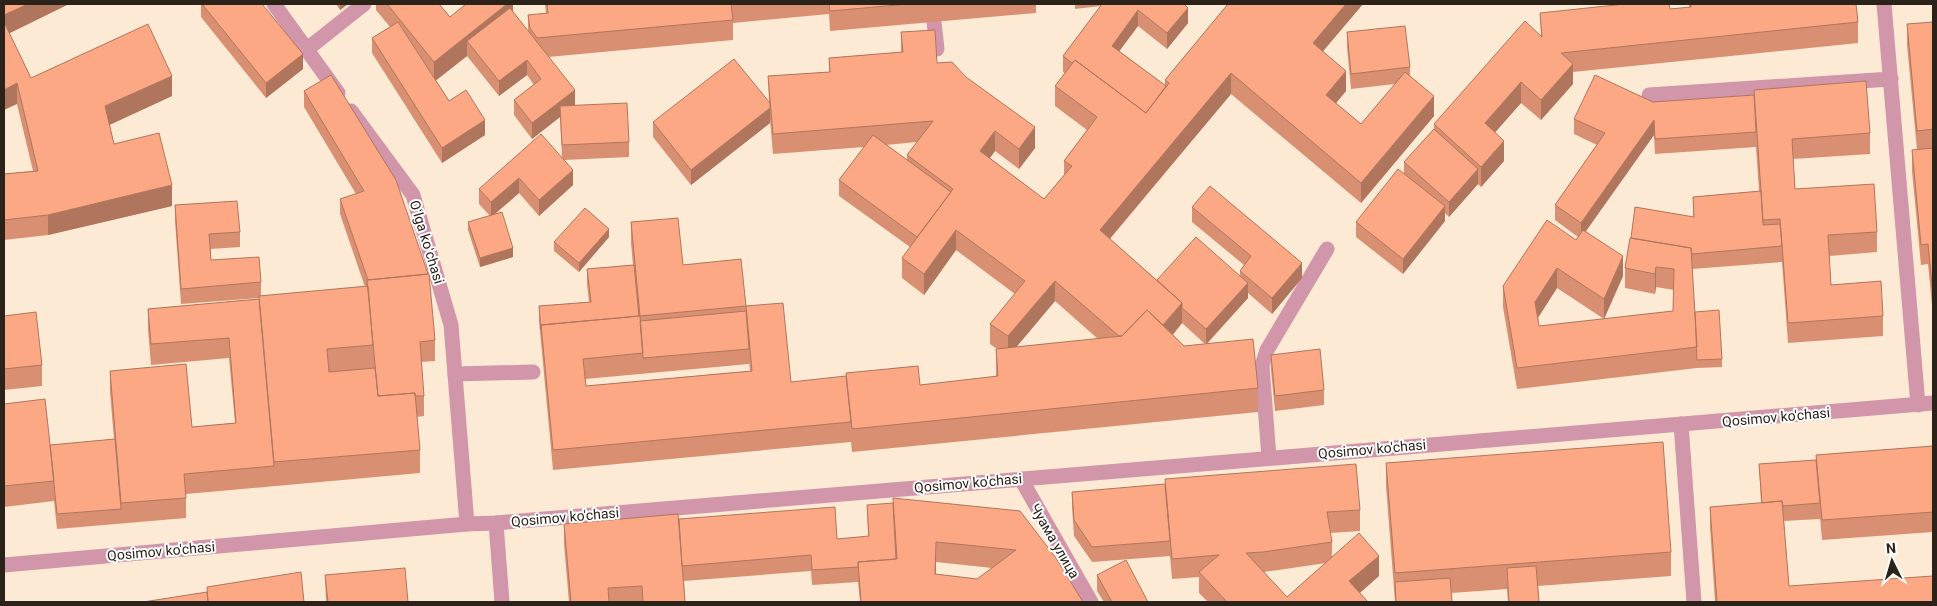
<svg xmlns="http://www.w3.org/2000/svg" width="1937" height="606" font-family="Roboto,sans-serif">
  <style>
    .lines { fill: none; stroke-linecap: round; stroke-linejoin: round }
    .service { stroke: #d296aa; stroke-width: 15 }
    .minor { stroke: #d296aa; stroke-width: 15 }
    .tertiary { stroke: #d296aa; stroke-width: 15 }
    .wall { fill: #d99072; fill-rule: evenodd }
    .shaded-wall { fill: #b0765d }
    .building { fill: #fca885; stroke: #b0765d; fill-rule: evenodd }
    .labels { text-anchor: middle; stroke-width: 4; stroke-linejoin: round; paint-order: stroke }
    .street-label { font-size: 14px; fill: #2b2319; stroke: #fff }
  </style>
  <rect width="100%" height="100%" fill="#fcead5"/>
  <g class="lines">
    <!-- service -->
    <path class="service" d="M932,4l5,45
      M1649,95l242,-16
      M455,374l78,-2
      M1681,424l13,178
      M1269,458l-7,-92 5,-16 60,-101"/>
    <!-- minor -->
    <path class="minor" d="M274,4l64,89
      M1884,4l34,401
      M306,50l58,-46
      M351,111l62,84 38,130 16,199
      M1021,479l70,123
      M496,523l6,79"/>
    <!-- tertiary -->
    <path class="tertiary" d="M4,565l463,-41 29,-1 1437,-120"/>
  </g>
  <!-- wall -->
  <path class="wall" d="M4,4h65l-60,29 22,45 141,18 -63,29 5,19 58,62 -124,29 -44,5v-66l29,-3 -16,-67z
    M201,4h61l41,65 -37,29 -65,-81z
    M336,4h12l-8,6z
    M376,4h63l11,13 63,-13v8l15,20v-17l18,-2 -1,-9h491v9l-206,18 -1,-17 -96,9v17l-185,17 27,48 54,37v15l-65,3 9,25 -34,31 -20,-23 -24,21 18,43 -33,10 -12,-37v-8l22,-6 -11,-12v-15l83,-32 -2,-40 -28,22 -18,-24v-15l20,-15 -7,-10 -28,21 -32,-40 -31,24 13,21 36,34 -43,28 -70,-110v-15l18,-11 -14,-17z
    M1075,4h109l4,19 -21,26 -29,-23 -19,25 46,34v-5l63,-76h135l-40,47 23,40 -10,12 25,21 34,-40 -44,5 -4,-42v-15l63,35v9l24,40 -73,87 -130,-109 -121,145 47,41 83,-4v-5l4,-6 -52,-43v-15l110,71 -30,36 -24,-21v5l-41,46 51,44v24l-406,40 -1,-10 -298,28 -14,-149v-15l50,-4 -2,-18v-15l46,-4 -2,-22v-21l52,43 63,41 45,76 129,3 76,-8v-28h1l-7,-5v-20l25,-30 -59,-44 -32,45 -22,-17v-20l8,-11 -71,-51v-16l25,-33 -91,7 -3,-34v3l-79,62 -38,-48v-15l116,-20 -1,-26 61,-4v-14l72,-6v-20l134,116 -16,21 -24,-18 -5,7 54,41 20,-24v-14l23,-31 -32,-24v-20l10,-13 -2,-1v-16l38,-50 -26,3zM917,142l-10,13v5l-21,-15zM1055,301l43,38 -82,8zM1182,323l23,21 -21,2 -11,-11zM749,361l1,10 -164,15 -1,-7 164,-15z
    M1689,4h167l2,18v21l-285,29v12l-32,36 -20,-17 -26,29 9,29 -23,26 -3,-3 -29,33 -4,-4v8l-42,53 -47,-37v-15l48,-48v-12l30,-33v-5l107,-89 -1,-22 130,-4 19,-1z
    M1933,22v293l-5,-51 -7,1 -9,-94v-21h5l-10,-105v-21z
    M331,75l104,265v21l-14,1 3,34v20l-7,1 3,33v23l-234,21v24l-129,11 -3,-28 -50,6v-103l46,42 64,-7 -4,-47v-21l82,56 43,-4 -6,-65 -78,7 -3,-36v-20l111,-10v-1l-78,6 -6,-83v-16l65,27v15l-29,2v11l50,22v14l104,-9 -25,-73v-15l16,-5 -52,-87v-16z
    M1653,102l217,31v21l-77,5 2,30 82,43v20l-48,4 2,29 52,31v20l-95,7 -6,-81 -90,7 3,43 27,47v8l-25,1 -180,21 -14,-82v-21l73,-46 2,-3 -23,-17v-15l42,-60 -23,-11v-15zM1654,135l1,19 101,-7 3,44 -66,6v20l-68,51v20l30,6 1,-7 18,3 -1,21 -69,8 19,-43 -37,-45zM1557,288l47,31 -65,7 -1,-8z
    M609,237l-30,35 -25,-21v-9z
    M4,316l38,49v21l-38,4z
    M1271,355l53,35v15l-49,6 -4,-41z
    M1933,446v86l-111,8 -2,-23v2l-36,2 5,65 144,16h-218l-5,-75v-20l51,-4 -2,-39 57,-4v-5z
    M1386,463l285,89v24l-133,10 1,16h-31l-1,-13 -56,4 1,9h-57l-9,-116z
    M1072,492l288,18v21l-30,2 2,9v16l47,18 -19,17 8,9h-160l-9,-9v-16l-27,2 -2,-23 -78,6 -18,-26 -2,-29zM1326,563l-39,34 -23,-25z
    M867,505l153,6 63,91h-223l-2,-20 -46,3 -1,-14 -127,10 1,21h-116l-5,-58v-20l115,-5 158,20 31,-2zM936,562l56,6 -15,11 -41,-5z
    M325,575l83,27h-82z
    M1097,575l51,27h-44l-7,-11z"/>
  <!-- shaded-wall -->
  <path class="shaded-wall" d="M28,4h41l-65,32v-21z
    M340,4h8l-8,6z
    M507,4h6v16l-46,21v15l-33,26v-20z
    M1346,4h17l-50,59v-20z
    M1188,8v15l-21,26v-16z
    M1138,10v16l-26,35v-15z
    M303,54v15l-37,29v-15z
    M527,60v15l-28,21v-15z
    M1573,64v20l-32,36v-20z
    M1346,71v20l-20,24v-20z
    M1231,73v21l-131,156v-20z
    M172,76v20l-67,31v-21z
    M1521,82v21l-36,41v-21z
    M17,83v21l-13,6v-20z
    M575,90v16h-15v11l-28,22v-16z
    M1434,96v20l-73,87v-20z
    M770,108v15l-79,62v-15z
    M485,120v15l-43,28v-15z
    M1654,120v15l-73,103v-15z
    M1035,127v21l-16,21v-20z
    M995,131v20l-15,20v-20z
    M1504,141v20l-23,26v-20z
    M1478,169v15l-29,33v-15z
    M573,170v15l-34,31v-16z
    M519,178v15l-28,24v-15z
    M172,185v21l-124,29v-20z
    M1445,206v15l-42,53v-15z
    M609,229v8l-30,35v-9z
    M956,230v20l-32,45v-21z
    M513,248v9l-33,10v-9z
    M1623,256v20l-19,43v-20z
    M1302,263v15l-30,36v-16z
    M1656,267v20l-1,7v-20z
    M1557,268v20l-22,34v-20z
    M1055,281v20l-47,56v-21z
    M1248,283v15l-42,46v-15z
    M1182,303v20l-20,24v-20z
    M936,542v20l-1,32v-20z
    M1379,556v20l-30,26v-21z"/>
  <!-- building -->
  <path class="building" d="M4,4h24l-24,11z
    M202,4h60l41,50 -37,29z
    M387,4h52l11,13 16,-13h41l-73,58z
    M547,4h184l2,16 -196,18 -7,-10 -2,-13 20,-2z
    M829,4h80l-79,7z
    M1102,4h82l4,4 -21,25 -29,-23 -26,36 54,40 -20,27 -71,-53 -3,3 -9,-7z
    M1228,4h118l-33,39 33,28 -20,24 35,29 44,-52 29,24 -73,87 -130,-110 -131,157 82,73 -19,22 -16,-15 -25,26h-3l-64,-55 -47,55 -18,-12 35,-43 -69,-51 -32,44 -22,-16 51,-69 -46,-34 26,-34 -160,13 -5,-58 62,-4 -1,-14 74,-6 -2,-20 34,-2 2,33 15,-1 14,15 69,50 -16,22 -24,-18 -15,20 64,48 28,-33 -8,-5 33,-44 -42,-31 20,-26 71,53 23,-30 -4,-3z
    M1625,4h44l1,5 21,-2v-3h165l2,18 -297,31 12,11 -32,36 -20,-18 -36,41 19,18 -23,26 -47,-43 91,-103 17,16 -2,-24z
    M510,8l65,82 -43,33 -18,-23 27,-21 -14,-19 -28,21 -32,-40z
    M4,22l27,56 117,-54 24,52 -67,30 9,38 45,-11 13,52 -124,30 -44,5v-46l34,-3 -21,-88 -13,7z
    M398,22l51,79 17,-11 19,30 -43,28 -70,-110z
    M1933,22v107l-16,2 -10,-107z
    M1405,26l5,41 -59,7 -4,-42z
    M734,59l36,44v5l-79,62 -38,-48z
    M331,75l65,105 32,94 -60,6 -28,-81 24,-8 -60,-100z
    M1595,75l58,27 101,-7 2,37 -101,7 -1,-19 -73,103 -26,-18 50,-72 -31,-14z
    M1866,81l4,52 -78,6 3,50 79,-5 3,48 -49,3 3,50 50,-4 2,35 -95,7 -8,-104 -17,1 -9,-130z
    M627,103l2,39 -67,3 -2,-39z
    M1434,129l44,40 -29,33 -45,-40z
    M541,134l32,36 -34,30 -20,-22 -28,24 -12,-13z
    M873,135l78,57 -34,45 -78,-57z
    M1933,148v147l-5,-51 -7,1 -9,-95z
    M1398,169l47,37 -42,53 -47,-37z
    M1210,186l92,77 -30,35 -32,-27 11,-15 -59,-49z
    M1761,191l2,34 17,-1 2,22 -90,8 -1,-6 -60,-10 4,-31 59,10 -1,-20z
    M237,201l3,31 -31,2 2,26 48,-3 2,25 -80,7 -6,-84z
    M585,208l24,21 -30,34 -25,-21z
    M502,212l11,36 -33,10 -12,-36z
    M678,218l5,47 58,-6 5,47 37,-3 8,79 55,-6 5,46 -298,28 -12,-125 99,-9 -9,-94zM746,306l6,65 -166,15 -3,-27 60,-6 -3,-37z
    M1547,220l29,20 7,-10 40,26 -19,43 -47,-31 -22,34 4,24 134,-15 1,-42 -18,-2 -1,7 -30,-6 5,-30 61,10 6,99 -180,21 -14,-82z
    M1196,237l52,46 -42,46 -24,-21v-5l-25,-23z
    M634,265l5,51 -98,9v5l-2,-24 52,-4 -4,-33z
    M429,274l6,66 -15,2 4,54h-9v-3l-37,3 -11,-116z
    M368,286l5,59 -46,4 2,23 46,-4 3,28 37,-3 5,57 -146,12 -15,-166z
    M259,299l15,167 -90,8 2,24 -65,5 -11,-132 76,-7 6,63 44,-4 -7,-85 -78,6 -3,-35z
    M1147,310l37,36 69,-7 5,49 -406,41 -6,-56 72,-7 2,19 78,-9 -2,-27 126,-13z
    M1719,310l3,49 -25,1 -2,-48z
    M746,311l3,38 -106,9 -3,-37z
    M36,312l6,53 -38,4v-53z
    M1320,349l4,41 -49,6 -4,-41z
    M45,399l9,82 -50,5v-82z
    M115,439l6,70 -64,5 -7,-69z
    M1663,442l8,110 -276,21 -9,-110z
    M1933,446v66l-111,8 -6,-65z
    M1816,460l4,43 -37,3 -1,-5 -20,2 -3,-39z
    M1356,464l4,46 -33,2 5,30 -69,10 -17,1 41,44 72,-64 20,23 -30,25 19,21h-141l-28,-30 20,-17 -47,4 -7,-80z
    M1165,484l5,57 -78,6 -18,-27 -2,-28z
    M893,498l127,13 36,47 27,44h-222l-3,-40 39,-3zM936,542l80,8 -39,29 -42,-5z
    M1782,501l7,85 144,-10v26h-216l-7,-95z
    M893,503l3,56 -38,3v5l-46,3 -1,-15 -129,11 -3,-47 156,-12 2,32 32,-3 -2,-31z
    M678,514l7,88h-42l-1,-16 -34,2 1,14h-38l-7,-78z
    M1126,560l22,42h-36l-15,-27z
    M1536,566l3,36h-30l-2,-34z
    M405,568l3,34h-80l-3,-27z
    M301,572l3,30h-96l-1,-15z
    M1450,578l2,24h-56l-1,-20z
    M207,592l1,10h-65z"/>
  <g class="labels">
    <!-- street labels -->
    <g class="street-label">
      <text transform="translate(427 242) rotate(73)" y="5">Oʻlga koʻchasi</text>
      <text transform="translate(1776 417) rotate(-5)" y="5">Qosimov ko'chasi</text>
      <text transform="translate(1372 449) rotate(-5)" y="5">Qosimov ko'chasi</text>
      <text transform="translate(968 483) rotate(-5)" y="5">Qosimov ko'chasi</text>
      <text transform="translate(565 517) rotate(-5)" y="5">Qosimov ko'chasi</text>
      <text transform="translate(1055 541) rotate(60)" y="5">Чуама улица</text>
      <text transform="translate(161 551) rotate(-5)" y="5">Qosimov ko'chasi</text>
    </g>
  </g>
  <!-- border -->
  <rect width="1937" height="606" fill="none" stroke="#2b2319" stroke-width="10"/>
  <!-- north arrow -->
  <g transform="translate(1892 561) rotate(355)" stroke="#ffffff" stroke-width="4" paint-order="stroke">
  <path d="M0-4L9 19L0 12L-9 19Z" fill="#2b2319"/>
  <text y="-8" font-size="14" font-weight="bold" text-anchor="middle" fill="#2b2319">N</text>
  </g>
</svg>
